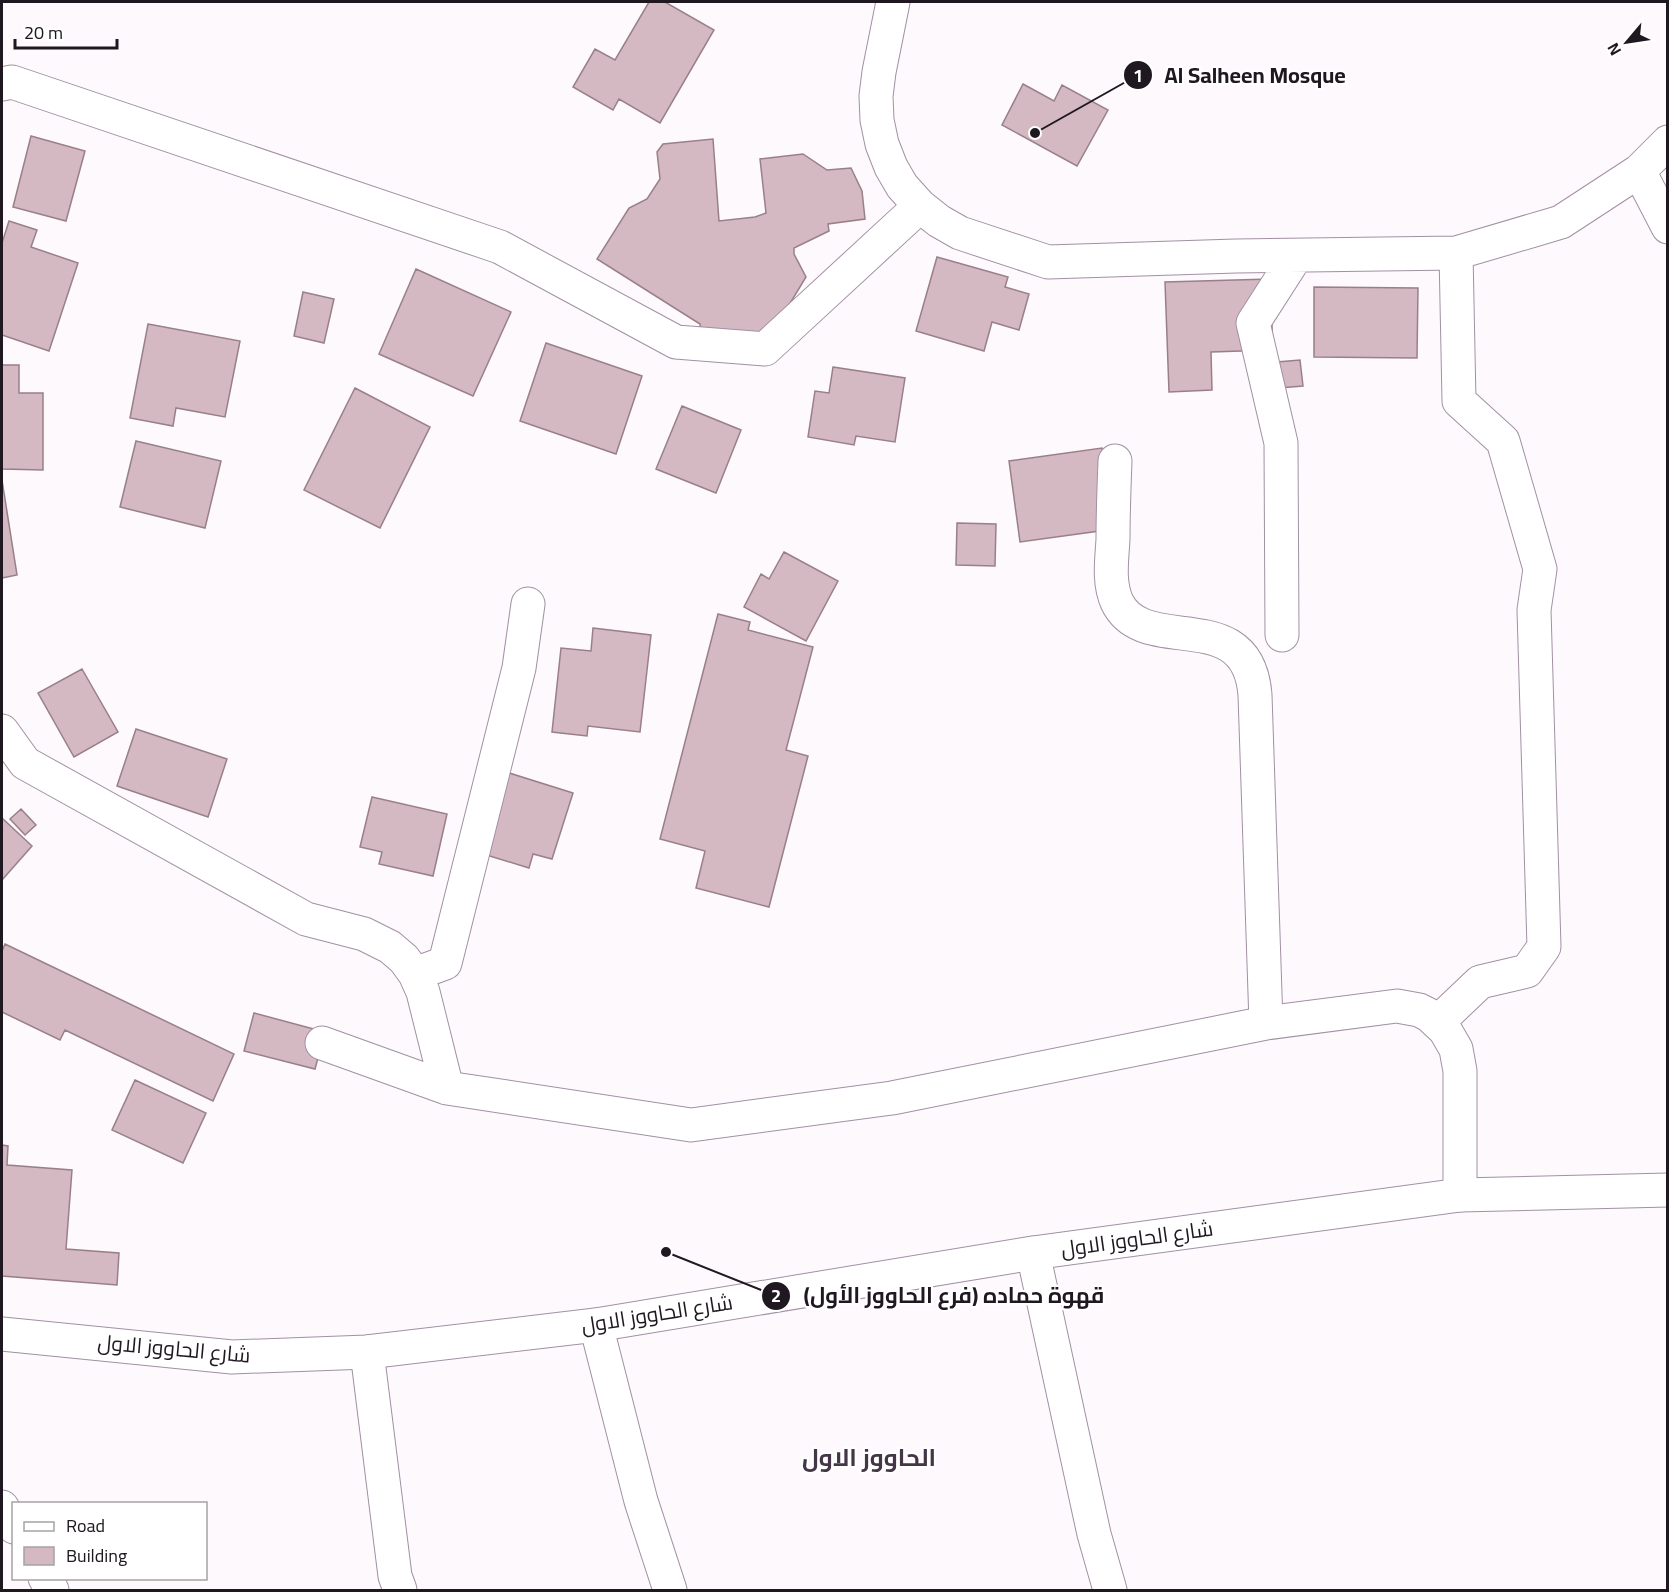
<svg xmlns="http://www.w3.org/2000/svg" width="1669" height="1592" font-family="Georgia,Cairo,serif">
  <style>
    .building { fill: #d4b8c2; stroke: #997f89; stroke-width: 1.5 }
    .lines { fill: none; stroke-linecap: round; stroke-linejoin: round }
    .street-casing { stroke: #a290a4; stroke-width: 35 }
    .secondary-casing { stroke: #a290a4; stroke-width: 35 }
    .street { stroke: #fff; stroke-width: 33 }
    .secondary { stroke: #fff; stroke-width: 33 }
    .labels { text-anchor: middle; stroke-width: 4.5; stroke-linejoin: round; paint-order: stroke }
    .street-label { font-size: 21px; fill: #1f1820; stroke: #fff }
    .quarter-label { font-size: 24px; font-weight: bold; fill: #453647; stroke: #fff }
    .leader { fill: none; stroke: #1f1820; stroke-width: 2 }
    .callout-dot { fill: #1f1820; stroke: #fff; stroke-width: 2 }
    .mark-label { font-size: 18px; text-anchor: middle; font-weight: bold; fill: #fff }
    .callout-label { font-size: 22px; text-anchor: middle; font-weight: bold; fill: #1f1820; stroke: #fff; stroke-width: 4.5; stroke-linejoin: round; paint-order: stroke }
  </style>
  <rect width="100%" height="100%" fill="#fdf9fd"/>
  <!-- building -->
  <path class="building" d="M649,2h16l49,28 -54,93 -41,-24 -6,11 -40,-23 22,-38 20,11z
    M1023,84l31,17 8,-16 46,25 -31,56 -75,-41z
    M31,136l54,15 -19,70 -53,-14z
    M713,139l6,82 36,-4 11,-4 -6,-54 43,-5 24,16 24,-2 11,23 3,28 -37,5 1,7 -35,17v6l12,23 -29,48 -28,13 -47,4 -2,-18 -103,-65 32,-51 18,-9 13,-20 -3,-27 6,-8z
    M9,221l28,9 -6,17 47,16 -29,88 -47,-16v-92z
    M937,257l71,20 -3,10 24,7 -10,36 -27,-8 -8,29 -68,-20z
    M416,269l95,43 -38,84 -94,-42z
    M1270,279l3,71 -62,2 1,38 -43,2 -4,-110z
    M1314,287l104,1 -1,70 -103,-1z
    M303,292l31,7 -10,44 -30,-7z
    M148,324l92,17 -15,76 -49,-9 -3,18 -43,-8z
    M546,343l96,33 -26,78 -96,-33z
    M1300,360l3,26 -24,2 -2,-26z
    M2,365h17v28h24v77l-41,-1z
    M833,367l72,11 -10,64 -39,-6 -2,9 -46,-8 7,-46 14,2z
    M355,388l75,39 -50,101 -76,-38z
    M682,406l59,24 -25,63 -60,-24z
    M136,441l85,20 -16,67 -85,-21z
    M1102,448l12,81 -94,13 -11,-81z
    M2,480l15,95 -15,3z
    M957,523l39,1 -1,42 -39,-1z
    M784,552l54,29 -32,60 -62,-34 17,-33 8,5z
    M718,614l32,8 -2,8 65,17 -27,103 22,6 -39,151 -73,-19 9,-37 -45,-12z
    M593,628l58,7 -11,97 -52,-6 -1,10 -35,-4 9,-84 30,3z
    M82,669l36,63 -44,25 -36,-64z
    M136,729l91,30 -19,58 -91,-31z
    M506,772l67,21 -21,66 -19,-5 -4,14 -49,-15z
    M372,797l75,17 -14,62 -54,-12 3,-12 -22,-5z
    M21,809l15,16 -11,10 -15,-16z
    M2,818l30,28 -30,34z
    M5,944l229,110 -21,47 -148,-71 -5,10 -58,-28v-61z
    M254,1013l71,19 -10,37 -71,-18z
    M135,1080l71,33 -23,50 -71,-33z
    M2,1145l6,1 -1,19 65,5 -6,79 53,4 -2,32 -115,-9z"/>
  <g class="lines">
    <defs>
      <path id="street" d="M893,2l-14,70 -3,24 1,24 5,24 9,23 11,19 18,20 19,15 21,12 88,29 188,-6 220,-3 105,-31 78,-51 29,-29
        M2,84l10,-2 488,165 176,95 89,7 155,-143
        M1639,171l29,56
        M1115,461c-1,26 -2,52 -2,78 -1,20 -5,43 4,63 27,57 131,-1 138,93l11,328
        M1282,635l-1,-192 -28,-120 43,-67
        M2,731l23,32 281,156 58,15 26,13 14,12 11,15 8,18 24,96
        M415,974l30,-11 74,-295 9,-64
        M1438,1022l42,-40 47,-11 17,-24 -10,-337 6,-41 -37,-128 -44,-40 -3,-148
        M322,1043l125,45 244,37 201,-27 374,-75 131,-17 22,4 10,5 16,15 11,19 4,22v124
        M1033,1253l61,281 16,56
        M596,1325l45,176 29,89
        M367,1352l28,224 5,14
        M2,1507l12,20
        M45,1578l7,12"/>
      <path id="secondary" d="M2,1334l230,23 135,-5 229,-27 437,-72 427,-58 208,-5"/>
    </defs>
    <!-- street casing -->
    <use href="#street" class="street-casing"/>
    <!-- secondary casing -->
    <use href="#secondary" class="secondary-casing"/>
    <!-- street -->
    <use href="#street" class="street"/>
    <!-- secondary -->
    <use href="#secondary" class="secondary"/>
  </g>
  <g class="labels">
    <!-- street labels -->
    <g class="street-label">
      <text transform="translate(1137 1239) rotate(-8)" y="7">شارع الحاووز الاول</text>
      <text transform="translate(657 1314) rotate(-9)" y="7">شارع الحاووز الاول</text>
      <text transform="translate(174 1349) rotate(5)" y="7">شارع الحاووز الاول</text>
    </g>
    <!-- quarter labels -->
    <g class="quarter-label">
      <text x="869" y="1466">الحاووز الاول</text>
    </g>
  </g>
  <!-- callouts -->
  <path class="leader" d="M1035 133L1138 75M666 1252L776 1296"/>
  <g class="callout-dot">
    <circle cx="1035" cy="133" r="6"/>
    <circle cx="666" cy="1252" r="6"/>
    <circle cx="1138" cy="75" r="15"/>
    <circle cx="776" cy="1296" r="15"/>
  </g>
  <g class="mark-label">
    <text x="1138" y="82">1</text>
    <text x="776" y="1302">2</text>
  </g>
  <g class="callout-label">
    <text x="1255" y="83">Al Salheen Mosque</text>
    <text x="954" y="1303">قهوة حماده (فرع الحاووز الأول)</text>
  </g>
  <!-- border -->
  <rect width="1669" height="1592" fill="none" stroke="#1f1820" stroke-width="6"/>
  <!-- legend -->
  <rect x="12" y="1502" width="195" height="78" fill="#ffffff" stroke="#a5a3a6" stroke-width="1.5"/>
  <rect x="24" y="1522" width="30" height="9" fill="#ffffff" stroke="#a5a3a6" stroke-width="1.5"/>
  <text x="66" y="1532" font-size="18" fill="#1f1820">Road</text>
  <rect x="24" y="1547" width="30" height="18" fill="#d4b8c2" stroke="#a5a3a6" stroke-width="1.5"/>
  <text x="66" y="1562" font-size="18" fill="#1f1820">Building</text>
  <!-- north arrow -->
  <g transform="translate(1627 42) rotate(241)" stroke="#ffffff" stroke-width="4.5" paint-order="stroke">
  <path d="M0-4.5L10 22L0 15L-10 22Z" fill="#1f1820"/>
  <text y="-9" font-size="16" font-weight="bold" text-anchor="middle" fill="#1f1820">N</text>
  </g>
  <!-- scale -->
  <path d="M15 39v9h102v-9" fill="none" stroke="#1f1820" stroke-width="3"/>
  <text x="24" y="39" font-size="18" fill="#1f1820" stroke="#ffffff" stroke-width="4.5" paint-order="stroke">20 m</text>
</svg>
